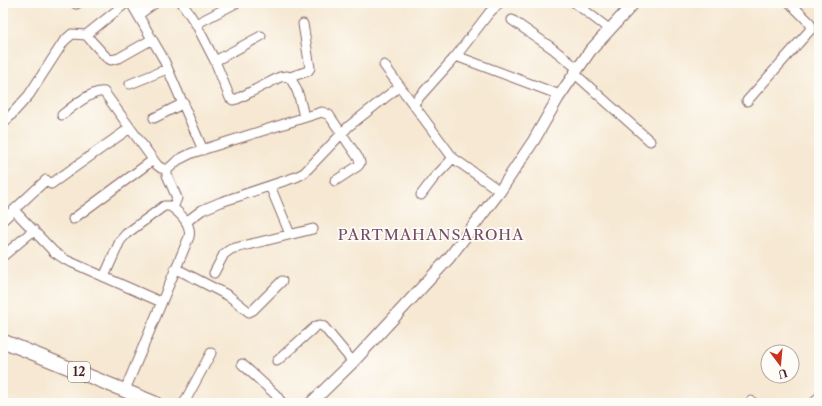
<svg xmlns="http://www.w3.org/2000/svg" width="822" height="406" font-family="'Libre Caslon Text',serif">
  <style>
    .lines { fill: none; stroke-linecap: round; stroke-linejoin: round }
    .minor-casing { stroke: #866565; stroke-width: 11 }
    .major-casing { stroke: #866565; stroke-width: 13 }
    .highway-casing { stroke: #866565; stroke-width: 15 }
    .minor { stroke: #fff; stroke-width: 9 }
    .major { stroke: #fff; stroke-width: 11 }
    .highway { stroke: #fff; stroke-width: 13 }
    .labels { text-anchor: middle; stroke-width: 3.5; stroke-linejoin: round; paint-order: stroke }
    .shield { fill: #fdfcf7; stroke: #806168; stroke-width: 1 }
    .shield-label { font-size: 12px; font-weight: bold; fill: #4a1f2b }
    .quarter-label { font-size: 15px; letter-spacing: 1px; fill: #754b67; stroke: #fdfcf7 }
  </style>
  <rect width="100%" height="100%" fill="#fdfcf7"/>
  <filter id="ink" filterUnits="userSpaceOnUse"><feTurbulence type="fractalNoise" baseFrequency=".025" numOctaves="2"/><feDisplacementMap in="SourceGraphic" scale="8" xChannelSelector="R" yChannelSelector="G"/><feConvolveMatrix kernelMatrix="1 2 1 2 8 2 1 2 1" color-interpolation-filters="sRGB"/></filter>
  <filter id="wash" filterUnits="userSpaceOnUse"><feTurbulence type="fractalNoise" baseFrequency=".012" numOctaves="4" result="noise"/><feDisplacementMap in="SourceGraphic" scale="16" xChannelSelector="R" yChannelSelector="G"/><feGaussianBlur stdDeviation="0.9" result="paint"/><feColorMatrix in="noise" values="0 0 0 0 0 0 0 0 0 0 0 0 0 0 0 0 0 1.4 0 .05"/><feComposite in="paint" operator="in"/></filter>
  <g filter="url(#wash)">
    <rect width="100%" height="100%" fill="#f6e8d2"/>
  </g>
  <g filter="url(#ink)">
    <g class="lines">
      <defs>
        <path id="minor" d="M131,3l32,55 40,92
          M182,3l14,21 19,37 15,37 3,2 4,-1 43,-22 7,-1c11,8 14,29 17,41
          M575,3l34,26
          M76,4l2,-1
          M138,15l17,-12
          M512,20l40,28 26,21
          M196,24l40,-21
          M86,35l40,-32
          M456,56l104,39
          M215,61l46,-25
          M384,65l69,93 47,33
          M574,73l76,68
          M290,77l18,-6 2,-3 -7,-44
          M130,84l37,-15
          M747,101l64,-72v-3l-2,-4 -19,-19
          M413,104l43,-48 33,-43 10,-10
          M62,115c10,-8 30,-25 42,-23l53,73 4,3 6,2
          M154,118l30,-15
          M3,124l26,-29 35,-54 8,-7 14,1 20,22 5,3 8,-2 32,-18
          M270,186l20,48
          M421,195l12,-16 20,-21
          M173,208l4,-10 -10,-23v-5l11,-10 14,-7 130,-41 7,3 30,44 1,4 -2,3 -23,15
          M14,210l40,42 12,8 95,42
          M73,219l80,-59
          M3,220l43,-40 5,4 79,-56
          M186,222l16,-12 19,-8 75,-25 8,-4 45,-47 51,-40
          M3,256l31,-26
          M175,268l54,28 20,16 4,-2 29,-29
          M214,273l10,-19 7,-5 82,-20
          M104,277l16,-36 6,-7 38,-28h6c10,7 22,18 19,31l-64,153
          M277,361l39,-35 4,-1 4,2 29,35
          M242,364l33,30 7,9
          M751,401l2,2
          M184,403l27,-50
          M814,403l5,-6"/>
        <path id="major" d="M311,403l42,-41 96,-104 51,-67 34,-51 24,-42 32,-47 44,-48"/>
        <path id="highway" d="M3,341l152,62"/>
      </defs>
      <!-- minor casing -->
      <use href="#minor" class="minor-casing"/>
      <!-- major casing -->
      <use href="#major" class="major-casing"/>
      <!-- highway casing -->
      <use href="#highway" class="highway-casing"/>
      <!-- minor -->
      <use href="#minor" class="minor"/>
      <!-- major -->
      <use href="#major" class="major"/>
      <!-- highway -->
      <use href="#highway" class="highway"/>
    </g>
  </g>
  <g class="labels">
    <!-- shield labels -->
    <rect class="shield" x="68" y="362" width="22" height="20" rx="3"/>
    <g class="shield-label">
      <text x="79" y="376">12</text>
    </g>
    <!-- quarter labels -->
    <g class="quarter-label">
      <text x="431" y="240">PARTMAHANSAROHA</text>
    </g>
  </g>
  <!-- margin -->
  <rect width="822" height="406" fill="none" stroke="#fdfcf7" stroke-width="16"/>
  <!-- north arrow -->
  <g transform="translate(780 364) rotate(164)"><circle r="19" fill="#fdfcf7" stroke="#b5a4a5"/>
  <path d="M0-3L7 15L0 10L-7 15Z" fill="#c8321e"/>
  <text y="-6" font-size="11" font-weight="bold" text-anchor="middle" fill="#4a1f2b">U</text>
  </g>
</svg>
